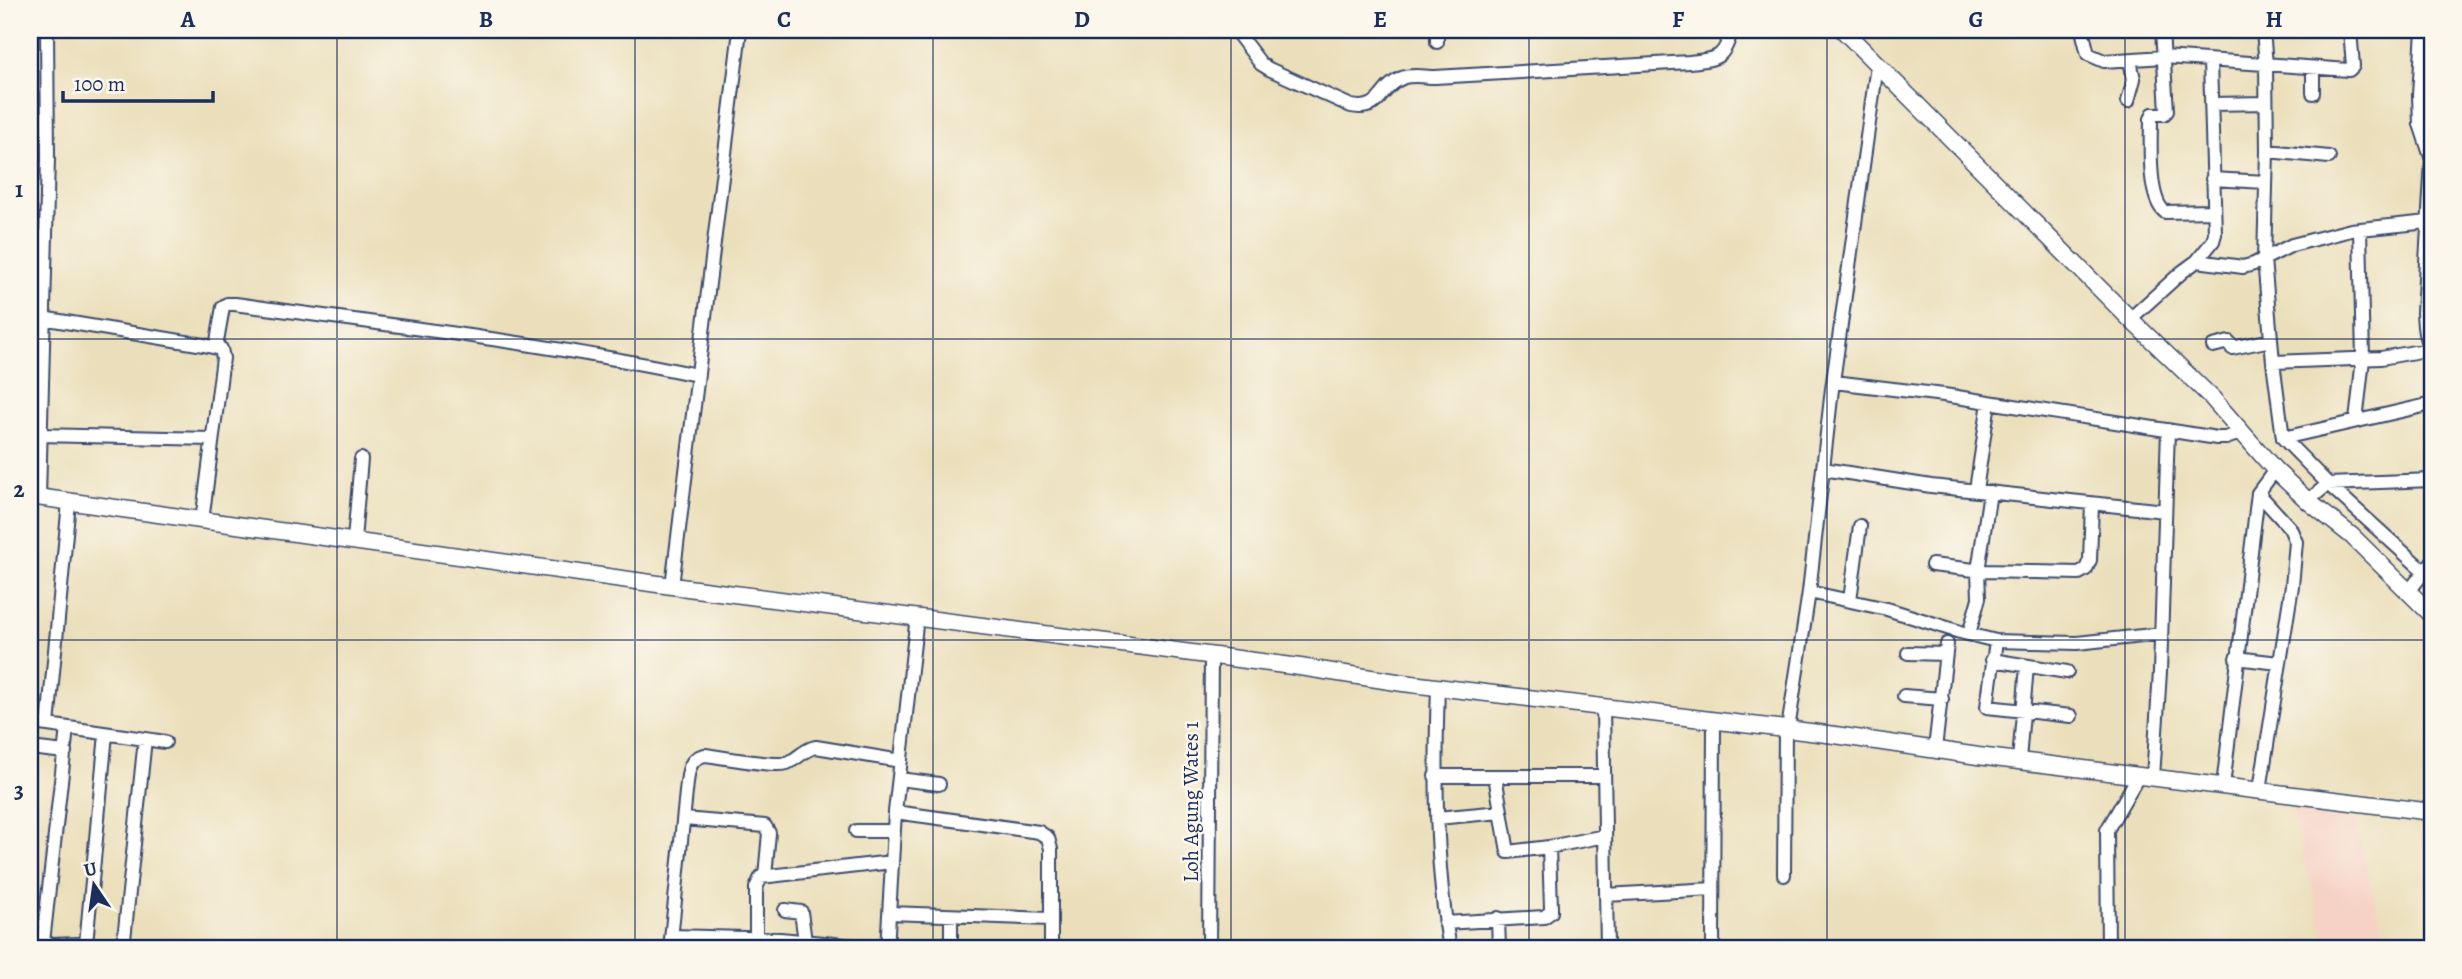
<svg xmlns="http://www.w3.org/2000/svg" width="2462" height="979" font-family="Alegreya,serif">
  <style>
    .built { fill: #f6d1c5 }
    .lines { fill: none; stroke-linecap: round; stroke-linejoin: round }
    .minor-casing { stroke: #3a496c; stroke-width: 16 }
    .secondary-casing { stroke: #3a496c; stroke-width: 19 }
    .minor { stroke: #fff; stroke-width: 12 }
    .secondary { stroke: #fff; stroke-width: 16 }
    .grid { fill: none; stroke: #1b2f5e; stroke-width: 2; stroke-opacity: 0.55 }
    .labels { text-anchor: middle; stroke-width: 5; stroke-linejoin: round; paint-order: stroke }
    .street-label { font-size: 21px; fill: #1b2f5e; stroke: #fbf7ec }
    .neatline { fill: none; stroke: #1b2f5e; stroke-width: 2.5 }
    .grid-label { font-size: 23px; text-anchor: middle; font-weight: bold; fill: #1b2f5e }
  </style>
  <rect width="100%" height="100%" fill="#fbf7ec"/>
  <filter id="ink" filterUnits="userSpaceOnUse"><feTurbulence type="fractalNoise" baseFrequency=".0143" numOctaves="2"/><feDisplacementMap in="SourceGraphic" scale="14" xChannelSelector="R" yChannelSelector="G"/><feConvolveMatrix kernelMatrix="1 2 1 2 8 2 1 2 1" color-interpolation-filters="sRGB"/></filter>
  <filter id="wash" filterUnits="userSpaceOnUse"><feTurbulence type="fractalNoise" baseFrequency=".00686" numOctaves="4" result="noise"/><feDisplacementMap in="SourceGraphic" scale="28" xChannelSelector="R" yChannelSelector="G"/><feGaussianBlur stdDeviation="1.57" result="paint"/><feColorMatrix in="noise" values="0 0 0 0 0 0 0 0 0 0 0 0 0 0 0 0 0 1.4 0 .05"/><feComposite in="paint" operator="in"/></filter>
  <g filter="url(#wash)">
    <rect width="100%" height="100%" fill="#ebdfbb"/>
    <!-- built -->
    <path class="built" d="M2291,809l62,6 35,134h-60z"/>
  </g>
  <g filter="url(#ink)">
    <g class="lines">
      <defs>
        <path id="minor" d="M1235,30l26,34 8,5 82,37c32,6 27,-18 51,-28 10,-4 22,-1 33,-1l254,-15c28,-3 36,-3 42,-32
          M1437,30v12
          M2082,30l6,24 16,7 60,-4 185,13 4,-4 -3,-36
          M2162,30l5,81 -3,3h-11l-2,5c0,21 -4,80 14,93l47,-1
          M2263,30l3,35 1,86 -3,108 9,103 10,76 45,46 97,88
          M2423,30l-4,65 1,29 12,36 -9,153c1,14 1,26 9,37
          M2313,93v-25
          M2128,101l6,-22 -4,-18
          M2211,104l55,-1
          M2267,151l62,6
          M2212,179l54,3
          M2197,261l16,-20 2,-7 -5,-173
          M42,318l162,27 17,4 2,9 -21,163
          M2130,319l52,-47 15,-11 46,6 11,-3 38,-19 59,-15 77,-8
          M2213,346l16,-4 3,6 39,-8
          M216,347l7,-40 4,-3h8c154,21 310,39 462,71
          M2273,362l108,-4 50,-9
          M1834,382l110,13 273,43h9l14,-5
          M2356,421l7,-62 -3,-130
          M39,435l172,4
          M2283,438l149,-34
          M1823,469l108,17 234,25
          M1976,490l13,-88
          M2258,493l32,35 6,14 -4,44 -32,204
          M39,497l9,-339 -1,-128
          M2308,501l20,-17 104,-4
          M354,540l7,-81
          M1932,565l51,6 96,2 7,-4 4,-9 2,-56
          M672,586l68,-556
          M2409,591l23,-29
          M1809,592l78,17 73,23 36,9 81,2 84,-9
          M1850,600l10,-74
          M1969,634l10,-36 -1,-27 12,-79
          M1996,641l-9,66 84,9
          M1908,653l37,1
          M2236,658l43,5
          M1992,660l75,12
          M1438,687c-3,87 -3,176 12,262
          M1904,696l38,3
          M1603,706l4,243
          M30,723l18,2 21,-223
          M48,725l97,14 -22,210
          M1788,729l21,-137 23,-203 45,-324
          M145,739l20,3
          M30,748l35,4
          M1935,749l12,-105
          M2019,760l8,-94
          M1435,776h168
          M1495,776l13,76 41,-5 56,-11
          M2153,777l7,-105 8,-242
          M899,779l40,5
          M2223,786l35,-293 17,-23
          M895,812l144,20 9,6 3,11v100
          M1437,818l64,-6
          M684,819l81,7 4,7 -4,43
          M856,831h37
          M1784,875l1,-146
          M1606,895l107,-6
          M785,910l16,2 4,29
          M890,913l160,6
          M951,917v32
          M1498,918l1,31
          M1445,923l99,-6 7,-5v-4l-2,-61
          M30,936l22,9 27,-1 25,5
          M672,936l108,3 108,10
          M756,938v-50l5,-11 131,-15
          M43,942l24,-214
          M86,944l20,-210
          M670,949l16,-157c2,-16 1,-34 19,-37 17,2 70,12 82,8 11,-4 17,-14 29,-16l85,14
          M887,949l8,-137 22,-196
          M1209,949l2,-294
          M1713,949l1,-229
          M2108,949l-1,-119 32,-55"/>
        <path id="secondary" d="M1843,30l287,289 82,79 63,72 33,31 44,35 80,79
          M30,496l642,90 628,81 103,16 432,52 143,21 454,56"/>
      </defs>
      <!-- minor casing -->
      <use href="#minor" class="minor-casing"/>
      <!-- secondary casing -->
      <use href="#secondary" class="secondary-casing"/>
      <!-- minor -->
      <use href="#minor" class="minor"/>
      <!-- secondary -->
      <use href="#secondary" class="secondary"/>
    </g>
  </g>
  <!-- grid -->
  <path class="grid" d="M337,30v919M635,30v919M933,30v919M1231,30v919M1529,30v919M1827,30v919M2125,30v919M30,339h2402M30,640h2402"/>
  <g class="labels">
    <!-- street labels -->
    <g class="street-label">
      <text transform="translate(1191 802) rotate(-90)" y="7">Loh Agung Wates 1</text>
    </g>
  </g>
  <!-- margin -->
  <rect width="2462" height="979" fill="none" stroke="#fbf7ec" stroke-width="77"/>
  <!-- north arrow -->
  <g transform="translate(94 885) rotate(347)" stroke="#fbf7ec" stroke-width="5" paint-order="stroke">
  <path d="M0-5L12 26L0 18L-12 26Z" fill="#1b2f5e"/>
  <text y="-10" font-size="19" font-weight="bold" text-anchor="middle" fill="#1b2f5e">U</text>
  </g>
  <!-- scale -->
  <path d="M63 91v10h150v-10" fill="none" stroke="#1b2f5e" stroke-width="3.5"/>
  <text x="74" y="91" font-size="21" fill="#1b2f5e" stroke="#fbf7ec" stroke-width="5" paint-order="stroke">100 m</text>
  <rect x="38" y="38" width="2386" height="902" class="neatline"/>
  <g class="grid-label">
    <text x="188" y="27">A</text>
    <text x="486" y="27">B</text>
    <text x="784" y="27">C</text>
    <text x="1082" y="27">D</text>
    <text x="1380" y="27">E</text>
    <text x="1678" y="27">F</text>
    <text x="1976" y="27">G</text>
    <text x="2274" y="27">H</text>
    <text x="19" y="197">1</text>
    <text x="19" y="497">2</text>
    <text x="19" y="798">3</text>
  </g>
</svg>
